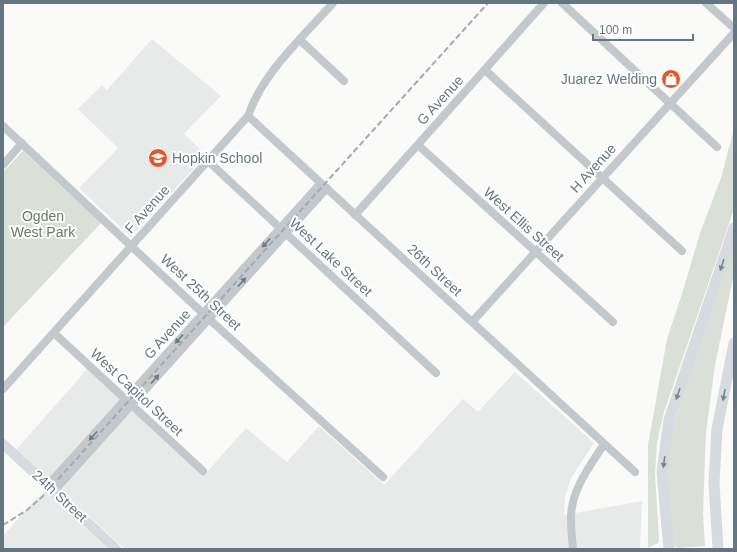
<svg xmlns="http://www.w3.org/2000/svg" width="737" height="552" font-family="Arial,sans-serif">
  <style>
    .built { fill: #e8e9e9 }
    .green { fill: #dadfd7 }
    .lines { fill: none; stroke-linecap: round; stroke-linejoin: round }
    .minor { stroke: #c3c8cc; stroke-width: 8 }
    .major { stroke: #d6dbdf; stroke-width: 10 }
    .highway { stroke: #d6dbdf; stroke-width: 11 }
    .rail { stroke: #a2aab0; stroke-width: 2; stroke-dasharray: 6 3; stroke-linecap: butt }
    .oneway { fill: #6a7a87 }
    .oneway2 { fill: #768591 }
    .labels { text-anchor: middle; stroke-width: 4; stroke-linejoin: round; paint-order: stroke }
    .poi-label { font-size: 14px; fill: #657683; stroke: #fff; text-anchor: end }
    .street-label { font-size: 14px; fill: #657683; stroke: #fff }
    .park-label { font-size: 14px; fill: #687a64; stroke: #fff }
  </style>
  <rect width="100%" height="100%" fill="#fafaf8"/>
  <!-- built -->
  <path class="built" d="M152,39l69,57 -37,38 22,21 -75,82 -52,-49 39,-40 -40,-39 24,-24 5,5z
    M89,367l118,105 39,-44 41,34 32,-36 65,59 79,-86 15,13 37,-40 79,71 -23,35 -6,19 -1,18 78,-14 -2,48h-515l-109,-99z
    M46,491l62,58h-105v-13l29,-33z"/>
  <!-- green -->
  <path class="green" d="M734,129v80l-70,203 -7,30 -2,32 4,66 -1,3 -10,5v-103l19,-106 16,-48 17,-58 21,-55z
    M23,151l78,72 -98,104v-155z
    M734,239v34l-19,92 -9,67 -3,81 2,33 -27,2 -6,-3 -6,-65 5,-48z"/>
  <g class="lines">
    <!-- minor -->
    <path class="minor" d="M562,3l155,144
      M706,3l28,25
      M300,40l44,41
      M485,70l197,181
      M248,116l387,356
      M3,126l206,193 174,158
      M418,145l195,177
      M208,161l228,212
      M3,165l19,-22
      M355,215l189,-212
      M472,322l262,-289
      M54,333l149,138
      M3,389l245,-273c15,-44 55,-79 85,-113
      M48,485l273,-302
      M54,491l273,-303
      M573,549c-1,-10 -2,-21 -2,-31 0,-28 19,-52 33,-74"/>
    <!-- major -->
    <path class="major" d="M3,444l113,105"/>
    <!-- highway -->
    <path class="highway" d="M669,549l-7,-77 7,-52 65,-192
      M718,549l-4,-66 3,-54 17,-86"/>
    <!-- rail -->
    <path class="rail" d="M3,525l24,-15 16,-14 445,-493"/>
  </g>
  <!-- one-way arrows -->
  <defs><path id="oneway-solid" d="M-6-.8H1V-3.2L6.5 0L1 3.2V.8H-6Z"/></defs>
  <g class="oneway">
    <use href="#oneway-solid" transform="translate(266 243) rotate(132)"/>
    <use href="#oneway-solid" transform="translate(242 282) rotate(-48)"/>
    <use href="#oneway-solid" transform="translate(179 339) rotate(132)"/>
    <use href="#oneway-solid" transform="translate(155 379) rotate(-48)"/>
    <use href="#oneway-solid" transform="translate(93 436) rotate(132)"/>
  </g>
  <g class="oneway2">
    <use href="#oneway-solid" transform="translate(722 265) rotate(108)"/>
    <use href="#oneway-solid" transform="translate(678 394) rotate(109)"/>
    <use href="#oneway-solid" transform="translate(724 395) rotate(101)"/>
    <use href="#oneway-solid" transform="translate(664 462) rotate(98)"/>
  </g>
  <!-- icons -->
  <defs>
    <symbol id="shop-disc" viewBox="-11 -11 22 22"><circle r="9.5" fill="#e4572e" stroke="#fff"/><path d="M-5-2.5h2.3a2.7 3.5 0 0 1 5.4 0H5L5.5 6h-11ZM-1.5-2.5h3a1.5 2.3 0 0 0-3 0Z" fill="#fff"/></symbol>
    <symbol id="school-disc" viewBox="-11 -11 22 22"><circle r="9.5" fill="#e4572e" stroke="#fff"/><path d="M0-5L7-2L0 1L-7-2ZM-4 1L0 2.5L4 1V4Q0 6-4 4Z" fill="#fff"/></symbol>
  </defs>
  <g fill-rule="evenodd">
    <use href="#shop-disc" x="660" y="68" width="22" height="22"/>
    <use href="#school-disc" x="147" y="147" width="22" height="22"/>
  </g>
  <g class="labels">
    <!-- poi labels -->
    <g class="poi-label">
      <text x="657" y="84">Juarez Welding</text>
      <text x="172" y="163" text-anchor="start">Hopkin School</text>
    </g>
    <!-- street labels -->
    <g class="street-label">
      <text transform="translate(440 100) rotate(-48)" y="5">G Avenue</text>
      <text transform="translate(593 168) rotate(-48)" y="5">H Avenue</text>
      <text transform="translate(147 209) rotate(-48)" y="5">F Avenue</text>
      <text transform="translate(524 224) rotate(42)" y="5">West Ellis Street</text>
      <text transform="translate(331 257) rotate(43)" y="5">West Lake Street</text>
      <text transform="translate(435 270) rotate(43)" y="5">26th Street</text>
      <text transform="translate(201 292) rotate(43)" y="5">West 25th Street</text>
      <text transform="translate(167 334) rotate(-48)" y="5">G Avenue</text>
      <text transform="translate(137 392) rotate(43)" y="5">West Capitol Street</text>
      <text transform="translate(60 496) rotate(43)" y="5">24th Street</text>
    </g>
    <!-- park labels -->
    <g class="park-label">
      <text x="43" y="221">Ogden<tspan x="43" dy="16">West Park</tspan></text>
    </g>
  </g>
  <!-- border -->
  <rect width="737" height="552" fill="none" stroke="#657683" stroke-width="8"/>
  <!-- scale -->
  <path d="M593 34v6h100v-6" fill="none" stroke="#657683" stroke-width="2"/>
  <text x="599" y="34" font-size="12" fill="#657683" stroke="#ffffff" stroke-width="3" paint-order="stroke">100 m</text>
</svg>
